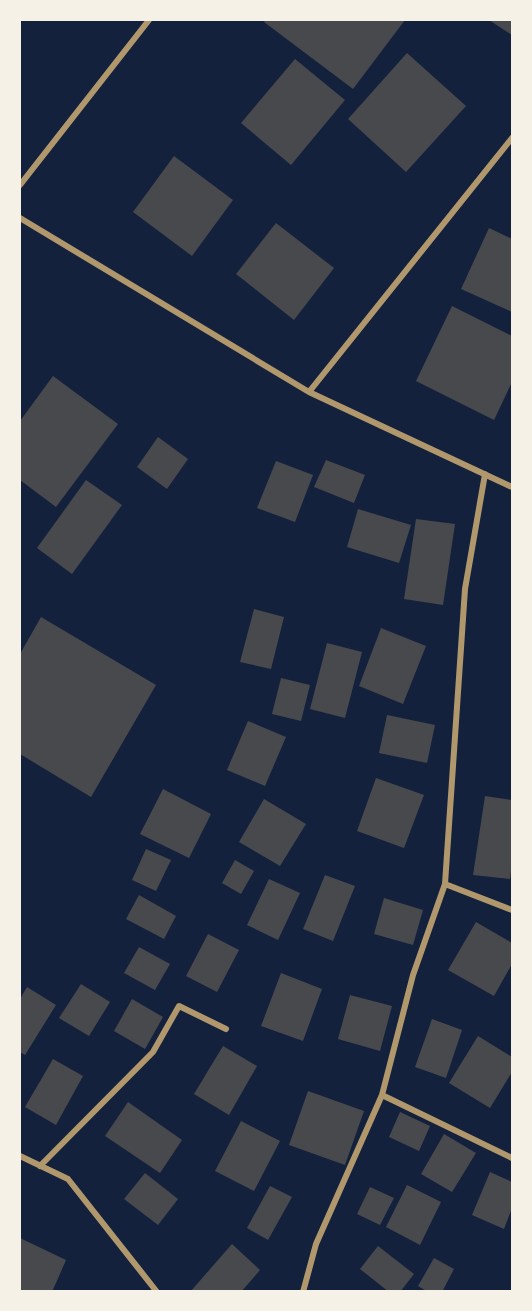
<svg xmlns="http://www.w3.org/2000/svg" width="532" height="1311" font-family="Ubuntu,sans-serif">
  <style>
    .building { fill: #48494c }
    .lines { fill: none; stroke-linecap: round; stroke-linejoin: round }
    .minor { stroke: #b1986c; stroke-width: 6 }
  </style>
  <rect width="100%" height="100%" fill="#14213d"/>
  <!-- building -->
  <path class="building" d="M266,20h139l-52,69 -89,-67z
    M489,20h23v15z
    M407,53l59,53 -60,66 -58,-53z
    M295,59l50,41 -54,65 -50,-42z
    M174,156l59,44 -41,56 -59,-44z
    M276,223l58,45 -40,52 -58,-46z
    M489,228l23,11v73l-51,-23z
    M452,306l60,30v46l-18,38 -78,-39z
    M53,376l65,48 -62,83 -36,-27v-59z
    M158,437l30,22 -21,30 -30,-22z
    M326,460l39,15 -11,28 -40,-16z
    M276,461l37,14 -18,47 -38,-14z
    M86,480l36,25 -50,69 -35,-26z
    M358,509l53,16 -12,38 -52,-16z
    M416,519l39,5 -12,81 -39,-6z
    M254,609l30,8 -13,52 -31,-7z
    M41,617l115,68 -65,112 -71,-43v-100z
    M381,628l45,18 -23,58 -44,-18z
    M327,643l35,9 -17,66 -35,-9z
    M281,678l29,7 -9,36 -29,-7z
    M387,715l48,10 -8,38 -48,-10z
    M248,721l38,16 -21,49 -38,-16z
    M376,778l48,17 -20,53 -47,-17z
    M163,789l48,25 -22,44 -49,-24z
    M485,796l27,4v62l-2,17 -37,-4z
    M264,799l42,25 -26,42 -41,-24z
    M146,849l25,11 -15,31 -24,-11z
    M235,860l19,11 -13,23 -19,-11z
    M325,875l30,11 -22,55 -30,-12z
    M269,879l31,14 -22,47 -31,-15z
    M139,895l37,21 -12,23 -38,-20z
    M384,898l39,12 -10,35 -39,-11z
    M476,922l36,21v21l-18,32 -46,-26z
    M208,934l31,16 -22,42 -31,-16z
    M139,947l31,17 -15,26 -31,-17z
    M281,973l41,16 -19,52 -42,-15z
    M81,984l29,18 -21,34 -30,-18z
    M27,987l29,18 -31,50 -5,-3v-53z
    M350,995l42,11 -12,45 -42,-12z
    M132,999l31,18 -18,32 -31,-18z
    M432,1019l30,11 -16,48 -31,-11z
    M478,1036l34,21v15l-22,36 -41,-25z
    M223,1046l34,20 -28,49 -35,-21z
    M53,1059l30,17 -27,49 -31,-18z
    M308,1091l56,20 -19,54 -56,-20z
    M128,1102l54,38 -22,33 -55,-37z
    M400,1112l30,14 -11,25 -30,-14z
    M241,1121l39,20 -26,50 -39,-20z
    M444,1134l32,19 -24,39 -31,-18z
    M490,1172l22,10v26l-8,21 -32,-14z
    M145,1173l33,26 -20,26 -34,-26z
    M407,1185l34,17 -21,43 -34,-18z
    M270,1186l22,11 -24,43 -21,-12z
    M370,1187l24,11 -14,27 -23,-11z
    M20,1238l46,22 -14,32h-32z
    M232,1244l28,26 -19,22h-51z
    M378,1246l36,28 -14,18h-11l-29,-23z
    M434,1258l20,11 -12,23h-14l-10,-6z"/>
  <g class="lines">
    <!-- minor -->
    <path class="minor" d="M20,185l129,-165
      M20,218l289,174 203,95
      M309,392l203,-254
      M445,884l67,26
      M382,1095l130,63
      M20,1156l48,23 89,113
      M40,1166l113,-114 26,-46 47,23
      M303,1292l13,-48 66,-149 31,-120 32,-91 20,-295 20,-115"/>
  </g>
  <!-- border -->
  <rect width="532" height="1311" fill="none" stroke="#f6f1e7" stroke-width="42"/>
</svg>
